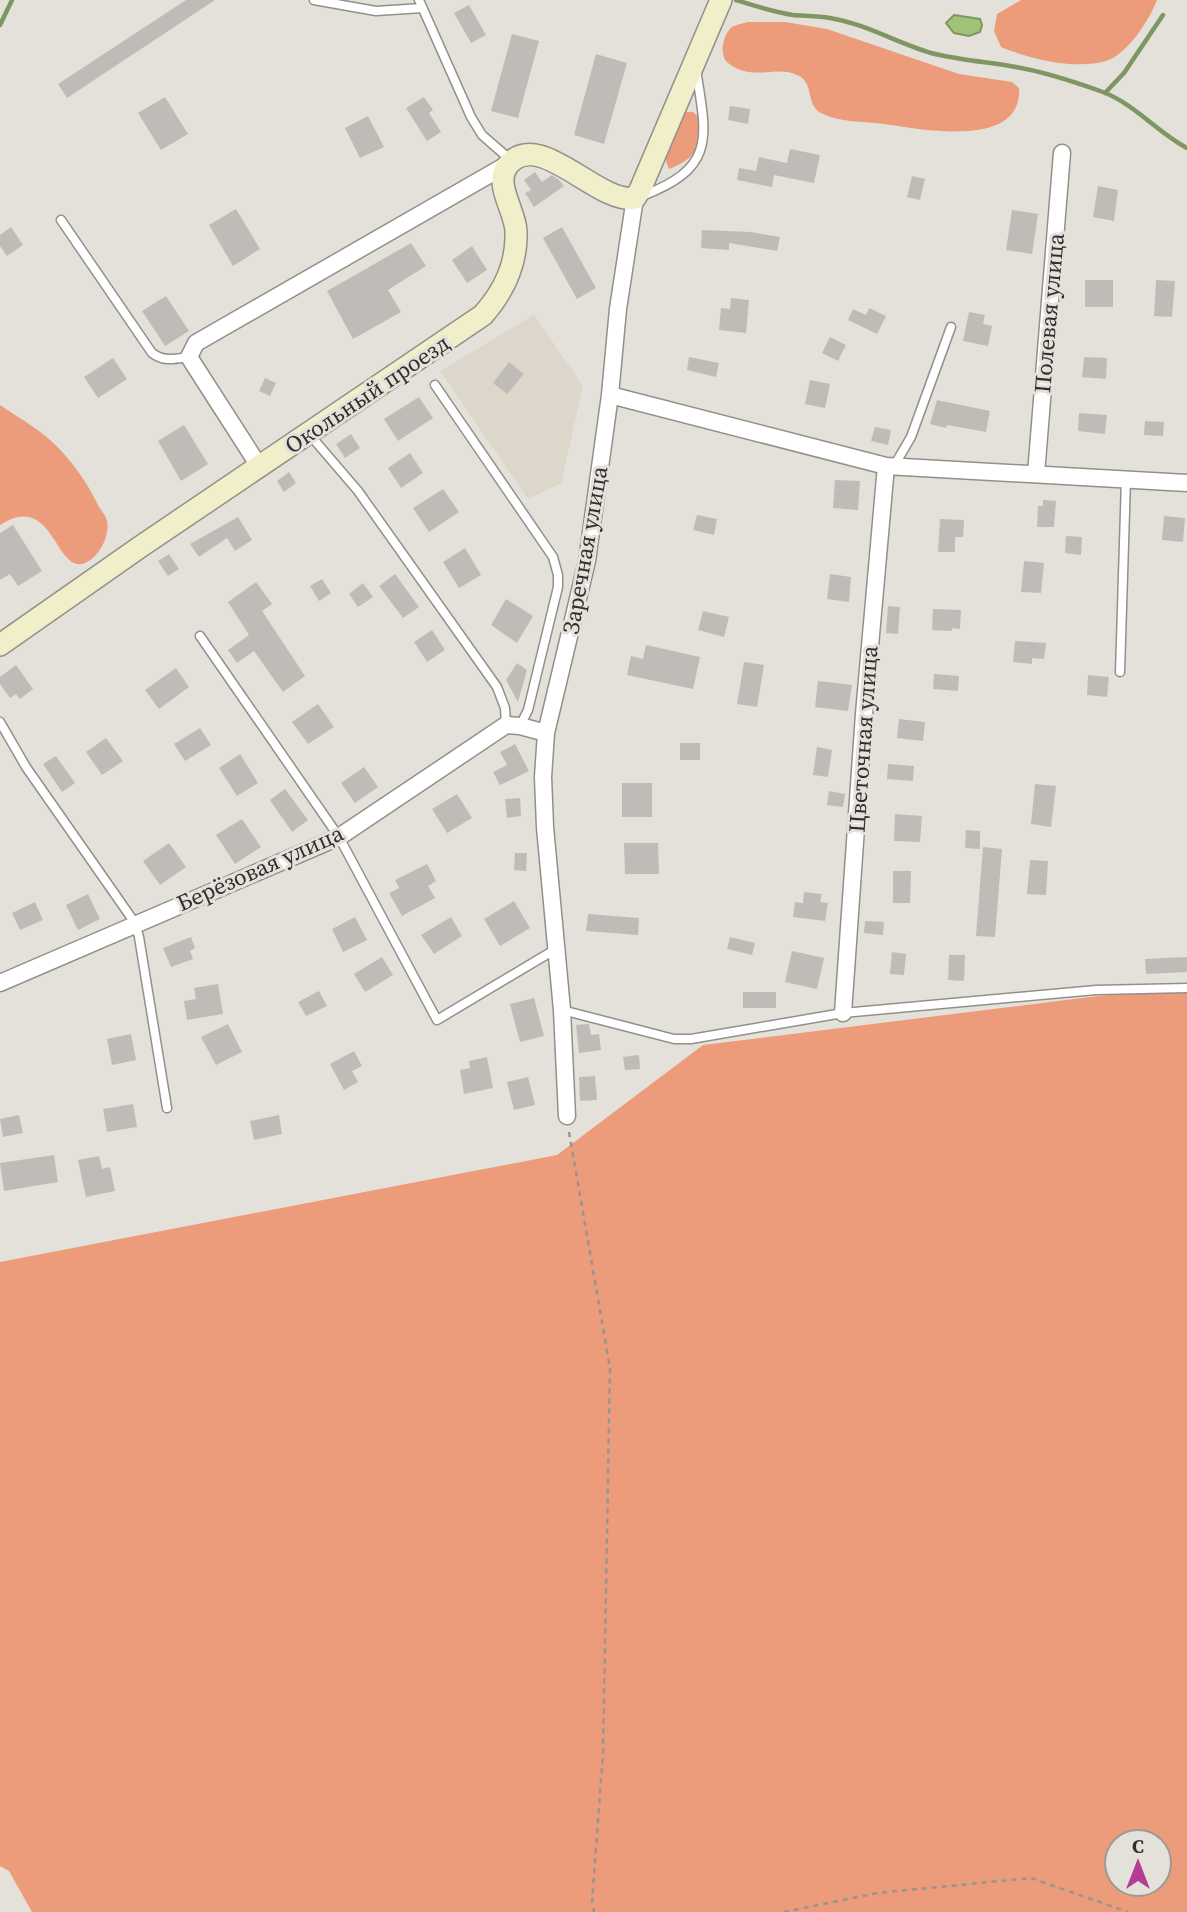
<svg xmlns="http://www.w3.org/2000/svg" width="1187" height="1912" font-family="'Source Serif 4',serif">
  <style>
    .built { fill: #dcd7ca }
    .forest { fill: #ec9c7a; fill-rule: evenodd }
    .water { fill: #a0c379; stroke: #7e9762; stroke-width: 2 }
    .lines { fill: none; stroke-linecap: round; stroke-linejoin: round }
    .stream { stroke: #7e9762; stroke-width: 4.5 }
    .building { fill: #c0bbb6 }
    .lane-casing { stroke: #93908a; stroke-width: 11 }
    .street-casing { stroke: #93908a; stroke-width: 19 }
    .secondary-casing { stroke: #93908a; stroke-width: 24 }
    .path { stroke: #979591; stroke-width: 2.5; stroke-dasharray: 5 5; stroke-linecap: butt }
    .lane { stroke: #fff; stroke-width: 8 }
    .street { stroke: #fff; stroke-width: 16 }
    .secondary { stroke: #f0efc9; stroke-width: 21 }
    .labels { text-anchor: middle; stroke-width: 6; stroke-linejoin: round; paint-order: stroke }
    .street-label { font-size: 23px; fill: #302f2d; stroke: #e4e1db }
  </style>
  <rect width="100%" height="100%" fill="#e4e1db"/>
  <!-- built -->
  <path class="built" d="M534,315l49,71 -22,97 -33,16 -88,-128z"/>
  <!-- forest -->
  <path class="forest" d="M1021,0h136c-7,19 -30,55 -51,61 -30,9 -77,-2 -105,-14l-7,-16 3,-17z
    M748,22h37l42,7 132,45 53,8 7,6c4,62 -99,41 -135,36 -21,-3 -44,-1 -63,-11 -16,-8 -6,-31 -24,-38 -16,-8 -35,1 -53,-4 -5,-1 -15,-6 -18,-10 -7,-9 -2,-28 6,-34 4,-2 11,-4 16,-5z
    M686,112h7l7,6c0,29 -3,40 -31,51l-4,-11 13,-34z
    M0,405c16,11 34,21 49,34 22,20 37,41 50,68 3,4 7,10 8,14 3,14 -7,35 -20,41 -32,17 -32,-73 -87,-37z
    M1187,985v927h-1155l-23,-41 -9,-5v-604l557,-107 146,-110zM1117,1842h42v42h-42z"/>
  <!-- water -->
  <path class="water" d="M954,15l26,4 2,6 -2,7 -11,4 -15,-3 -8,-10z"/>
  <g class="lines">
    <!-- stream -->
    <path class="stream" d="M736,0c19,6 37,12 57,15 13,1 25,1 37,3 36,6 67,25 101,35 28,7 56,9 85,14 29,5 59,15 87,25 33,13 54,40 84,56
      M0,25l12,-25
      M1105,93l19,-20 39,-58"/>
  </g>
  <!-- building -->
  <path class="building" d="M186,0h29l-148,98 -9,-14z
    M469,5l17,30 -15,8 -17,-30z
    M512,34l27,7 -21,77 -27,-7z
    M596,54l31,9 -23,81 -30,-9z
    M165,97l23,37 -27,16 -23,-37z
    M424,97l9,13 -4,3 12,19 -14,9 -21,-33z
    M730,106l20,3 -2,15 -20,-4z
    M368,116l16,31 -24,11 -15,-30z
    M790,149l30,6 -6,28 -40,-8 -2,12 -35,-7 2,-12 17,3 3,-14 28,6z
    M535,172l7,10 10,-7 7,5 5,6 -30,21 -9,-14 6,-3 -7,-10z
    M912,176l13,3 -5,21 -13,-3z
    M1098,186l20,4 -4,31 -21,-4z
    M236,209l24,40 -27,17 -24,-41z
    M1012,210l26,4 -6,40 -26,-4z
    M11,227l12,18 -16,11 -7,-10v-11z
    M562,227l34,61 -19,11 -34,-61z
    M702,230l49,2 29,5 -3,14 -48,-8v7l-28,-2z
    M411,243l15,23 -38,24 13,22 -48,27 -26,-48z
    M472,246l15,24 -20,13 -15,-23z
    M1085,280h28v27h-28z
    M1156,280l19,1 -3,36 -18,-1z
    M166,296l23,35 -24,15 -23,-35z
    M731,298l18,2 -3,33 -27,-3 2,-22 9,1z
    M869,308l17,8 -9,18 -29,-14 5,-11 13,6z
    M969,312l16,3 -2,9 9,2 -4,20 -25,-5z
    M830,337l16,8 -8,16 -16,-8z
    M689,357l30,6 -3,14 -29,-7z
    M1084,357l23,1 -1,21 -24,-2z
    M113,358l14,21 -29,19 -14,-21z
    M509,362l15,12 -17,20 -14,-11z
    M265,378l11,5 -6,13 -11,-5z
    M810,380l20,4 -5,24 -20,-4z
    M419,397l14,21 -35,23 -14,-22z
    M937,400l53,11 -4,21 -39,-7 -1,3 -16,-4z
    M1079,413l28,2 -2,19 -27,-3z
    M1145,421l19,1 -1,14 -19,-1z
    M184,425l24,39 -27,17 -23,-40z
    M875,427l16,3 -3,15 -17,-4z
    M351,434l9,14 -15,10 -9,-14z
    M410,453l13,20 -22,15 -13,-20z
    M289,472l7,11 -12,9 -7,-11z
    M835,480l25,1 -2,29 -25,-2z
    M443,489l16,23 -30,20 -16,-24z
    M1043,500l13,1 -2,26h-17l1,-21h5z
    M697,515l20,4 -3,16 -21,-5z
    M1164,516l21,2 -2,24 -21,-2z
    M238,517l14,23 -17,11 -8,-13 -28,19 -9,-13z
    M940,519l24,1 -1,17h-8v15h-17z
    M13,525l29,46 -24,15 -8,-12 -10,6v-47z
    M1066,536l16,1 -1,18 -16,-2z
    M465,548l16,27 -22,13 -16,-26z
    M169,554l10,15 -11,7 -10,-15z
    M1024,561l20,2 -3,30 -20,-1z
    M395,574l24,33 -16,11 -24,-32z
    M830,574l21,3 -2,25 -22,-3z
    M322,579l9,14 -12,8 -9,-15z
    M256,582l16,22 -10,7 43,65 -22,16 -29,-41 -17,12 -9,-13 21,-15 -21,-33z
    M363,583l10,14 -15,10 -9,-13z
    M506,599l27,17 -16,27 -26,-18z
    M888,606l12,1 -2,27 -12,-1z
    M933,609l28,1 -1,19 -8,-1v3l-20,-1z
    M703,611l26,6 -5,20 -26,-7z
    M432,630l13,20 -18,12 -13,-20z
    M1015,641l31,2 -2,16 -12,-1v6l-19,-2z
    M646,645l54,12 -7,32 -66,-14 4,-19 12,3z
    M744,662l20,3 -7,42 -20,-3z
    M517,663l10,7 -9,32 -12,-22z
    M16,665l17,24 -13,10 -4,-5 -6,4 -10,-14v-7z
    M176,668l13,19 -30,22 -14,-19z
    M934,674l25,2 -1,15 -25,-2z
    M1088,675l21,2 -2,20 -20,-2z
    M818,681l34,4 -4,26 -33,-4z
    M318,704l16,23 -26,17 -16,-22z
    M899,719l26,3 -2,19 -26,-3z
    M200,728l11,17 -26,16 -11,-17z
    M106,738l17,23 -21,14 -16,-23z
    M680,743h20v17h-20z
    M515,744l14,27 -29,14 -7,-13 14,-7 -7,-13z
    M817,747l15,3 -4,27 -15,-2z
    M240,754l18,29 -21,13 -18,-28z
    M56,756l19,27 -13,9 -19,-28z
    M888,764l26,2 -1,15 -26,-2z
    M364,767l14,20 -23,16 -14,-20z
    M622,783h30v34h-30z
    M1035,784l21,2 -5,41 -20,-3z
    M285,789l23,31 -16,12 -22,-32z
    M829,791l16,3 -2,13 -16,-2z
    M457,794l15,24 -25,15 -15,-24z
    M520,798l1,18 -14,2 -2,-19z
    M895,814l27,2 -2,26 -26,-1z
    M242,819l19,28 -26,17 -19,-29z
    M966,830l14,1v18l-15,-1z
    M169,843l17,24 -26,18 -17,-24z
    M624,843h34l1,31h-34z
    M983,847l19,2 -7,88 -19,-1z
    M515,853h12l-1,18 -12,-1z
    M1030,860l18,1 -2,34 -19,-1z
    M427,864l9,17 -8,5 7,12 -33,18 -13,-23 10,-5 -4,-8z
    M893,871h18l-1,32h-17z
    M804,892l18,2 -2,8 8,1 -3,18 -32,-4 2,-15 8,1z
    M88,894l12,25 -22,11 -12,-25z
    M514,901l16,27 -30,18 -16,-27z
    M35,902l8,18 -23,10 -8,-17z
    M588,914l51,4 -1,17 -52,-4z
    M355,917l12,23 -24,12 -11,-23z
    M451,917l11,19 -28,18 -13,-19z
    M865,921l19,1 -1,13 -19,-2z
    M191,937l4,11 -5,3 3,8 -22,8 -8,-19z
    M730,937l25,6 -3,12 -25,-6z
    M792,951l32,7 -7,31 -32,-7z
    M892,952l14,2 -2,21 -14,-1z
    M949,955h16l-1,26 -16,-1z
    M382,957l11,18 -28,17 -11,-18z
    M1187,957v15l-41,2 -1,-15z
    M218,984l5,30 -36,6 -3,-19 12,-2 -2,-11z
    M319,991l8,15 -21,10 -8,-14z
    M743,992h33v16h-33z
    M534,998l10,38 -24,6 -10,-38z
    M228,1024l14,28 -26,13 -15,-28z
    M589,1024l2,11 8,-1 2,16 -22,3 -3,-28z
    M131,1034l5,26 -24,5 -5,-26z
    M354,1051l8,15 -10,5 6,11 -14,8 -14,-26z
    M639,1055l1,14 -15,1 -2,-13z
    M487,1057l6,31 -29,6 -4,-24 10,-2 -1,-7z
    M595,1076l2,24 -17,1 -1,-24z
    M528,1077l7,28 -21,5 -7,-28z
    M133,1104l4,23 -30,5 -4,-23z
    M19,1115l4,18 -20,4 -3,-18z
    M279,1115l3,19 -28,6 -4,-19z
    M54,1155l4,27 -54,9 -4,-28z
    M99,1156l3,13 8,-2 5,24 -29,6 -8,-37z"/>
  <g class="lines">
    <defs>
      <path id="lane" d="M314,0l62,11 46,-3
        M419,0l52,117 11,18 31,27
        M642,196c74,-28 65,-58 54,-126
        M61,220l91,133c12,9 23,6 37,4
        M435,385l118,172 5,18v12l-30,123 -8,16
        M310,435l48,56 139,196 8,21 1,17
        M894,466l17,-29 40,-110
        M200,636l139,201 98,183 119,-71
        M1120,672l6,-193
        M0,722l26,45 109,156 4,14 28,171
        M562,1010l112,29h17l152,-26 253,-23 91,-2"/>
      <path id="street" d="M610,395l276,71 301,17
        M259,466l-70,-109 7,-14 312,-179
        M1036,474l26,-321
        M0,983l339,-146 167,-112 14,1 26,7
        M843,1013l21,-299 22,-248
        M567,1116l-5,-106 -17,-183 -2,-50 3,-44 41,-172 23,-166 8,-86 17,-111"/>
      <path id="secondary" d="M0,645l140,-98 343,-232c21,-24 34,-50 33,-83 0,-21 -23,-48 -8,-67 31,-38 90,40 127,33l5,-8 81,-190"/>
    </defs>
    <!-- lane casing -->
    <use href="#lane" class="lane-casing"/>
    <!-- street casing -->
    <use href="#street" class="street-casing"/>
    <!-- secondary casing -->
    <use href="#secondary" class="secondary-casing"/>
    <!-- path -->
    <path class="path" d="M569,1132l41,236 -7,385 -11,149 2,10
      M784,1912l93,-19 154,-15 97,34"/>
    <!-- lane -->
    <use href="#lane" class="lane"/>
    <!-- street -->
    <use href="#street" class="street"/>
    <!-- secondary -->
    <use href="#secondary" class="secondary"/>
  </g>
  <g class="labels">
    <!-- street labels -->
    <g class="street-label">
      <text transform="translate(1049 313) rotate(-85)" y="8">Полевая улица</text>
      <text transform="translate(367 394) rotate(-34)" y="8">Окольный проезд</text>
      <text transform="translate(585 550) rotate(-80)" y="8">Заречная улица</text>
      <text transform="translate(863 739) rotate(-86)" y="8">Цветочная улица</text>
      <text transform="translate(260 868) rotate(-24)" y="8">Берёзовая улица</text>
    </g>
  </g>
  <!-- north arrow -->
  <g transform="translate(1138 1863)"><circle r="33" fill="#e4e1db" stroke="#9c9a95" stroke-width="2"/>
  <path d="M0-5L12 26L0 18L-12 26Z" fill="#b33d94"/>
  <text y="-10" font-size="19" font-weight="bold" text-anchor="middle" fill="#302f2d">С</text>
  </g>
</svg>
